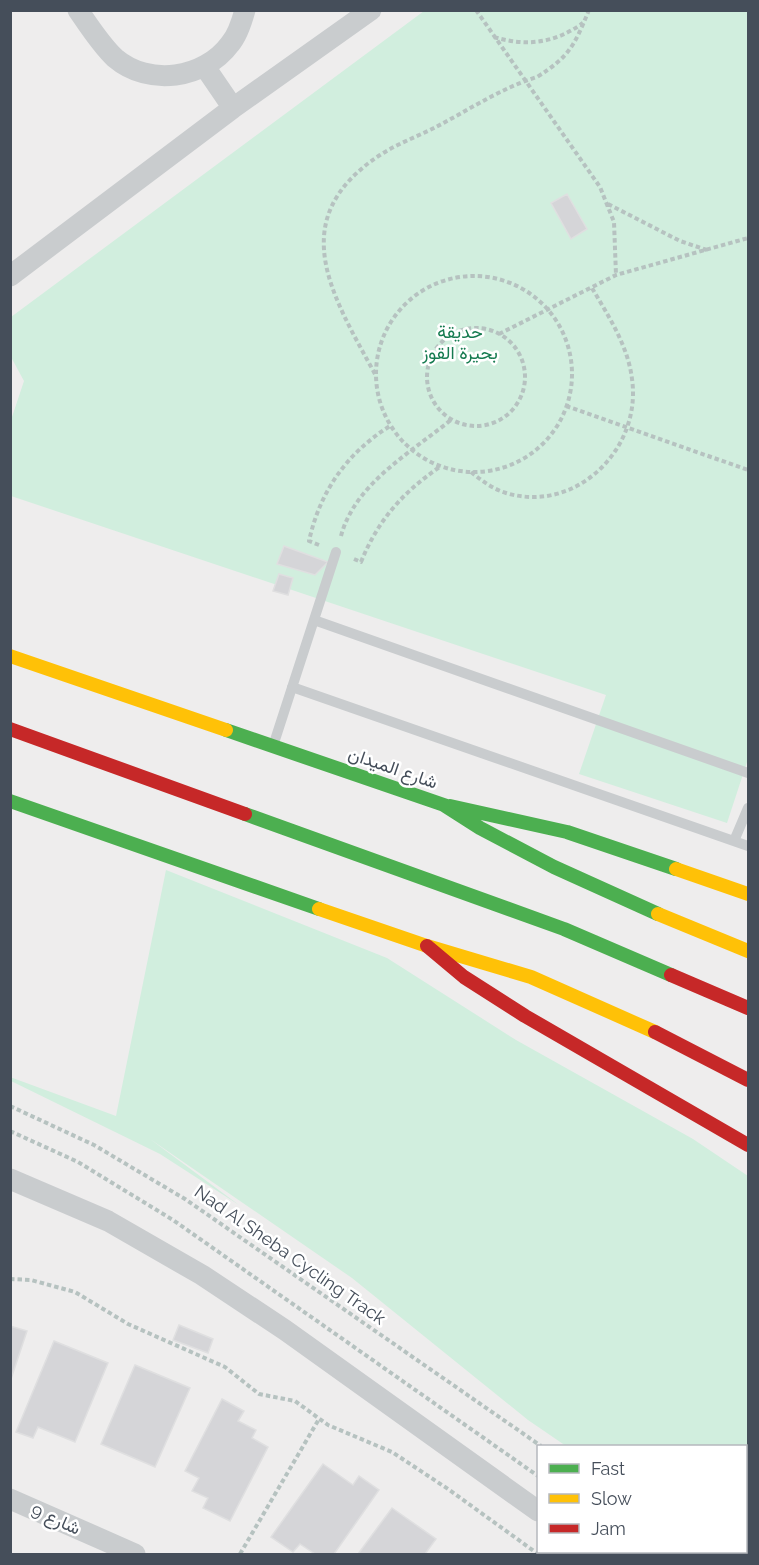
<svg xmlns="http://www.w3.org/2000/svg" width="759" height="1565" font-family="Raleway,Vazirmatn,sans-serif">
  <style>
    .green { fill: #d1eede }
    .building { fill: #d5d5d8; stroke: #dfdfe0; stroke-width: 1.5 }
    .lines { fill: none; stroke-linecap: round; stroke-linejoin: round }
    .path { stroke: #b6c2c0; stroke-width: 4; stroke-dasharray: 4.5 3; stroke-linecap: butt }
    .lane { stroke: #c9ccce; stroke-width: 10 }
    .street { stroke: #c9ccce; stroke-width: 21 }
    .fast { stroke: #4caf50; stroke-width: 14 }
    .slow { stroke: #ffc107; stroke-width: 14 }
    .jam { stroke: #c62828; stroke-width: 14 }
    .labels { text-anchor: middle; stroke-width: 5; stroke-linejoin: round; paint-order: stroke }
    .park-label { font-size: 18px; fill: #167b50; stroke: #fff }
    .street-label { font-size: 18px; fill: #454e5a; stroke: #fff }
  </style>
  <rect width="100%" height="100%" fill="#eeeded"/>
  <!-- green -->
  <path class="green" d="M424,11h324v748l-21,64 -148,-49 27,-79 -595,-199v-76l13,-39 -13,-24v-40z
    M166,870l221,88 129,82 177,99 55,37v378h-27l-4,-2h29v-106h-180l-38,-26 -176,-142 -202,-139 89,66 -79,-51 -149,-73 -1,-4 106,39z"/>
  <!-- building -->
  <path class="building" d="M567,194l20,35 -16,10 -20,-36z
    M284,546l44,16 -13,13 -38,-11z
    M279,574l14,4 -5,17 -15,-4z
    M179,1325l34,14 -5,14 -35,-13z
    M10,1326l17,5 -17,51z
    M54,1341l54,22 -33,79 -37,-15 -5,11 -17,-6z
    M135,1365l55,23 -35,79 -54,-23z
    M222,1399l22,12 -6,10 18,9 -4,8 16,9 -38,74 -27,-13 5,-10 -16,-7 7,-13 -14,-7z
    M323,1464l30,21 6,-9 20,14 -45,64h-19l-15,-10 -7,8 -22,-15z
    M392,1508l44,31 -11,15h-67z"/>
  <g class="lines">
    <!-- path -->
    <path class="path" d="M476,10l124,177 14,35 2,53
      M494,37c33,10 61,6 89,-14
      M608,204l72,37 27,9
      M376 374a98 98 0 1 1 196 0a98 98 0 1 1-196 0Z
      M427 377a49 49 0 1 1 98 0a49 49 0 1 1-98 0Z
      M499,334l117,-59 132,-37
      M375,374c-43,-79 -92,-155 5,-219 17,-11 36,-18 54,-27 33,-17 67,-40 103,-51 33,-21 37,-31 52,-67
      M566,406l182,64
      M471,472c11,9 22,17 35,21 70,21 136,-44 126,-114 -4,-33 -23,-62 -40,-91
      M341,536c14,-53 71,-84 111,-117
      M319,545l-10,-4c11,-50 38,-88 81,-115
      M354,559l7,3c17,-42 42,-70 80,-96
      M10,1106l84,39 91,54 356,247
      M10,1131l68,31 95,58 365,256
      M10,1279l21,1 44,12 53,32 97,43 34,27 36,7 33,24 64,27 56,37 90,65
      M643,1552l5,2
      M689,1552l4,2
      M240,1554l79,-135"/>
    <!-- lane -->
    <path class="lane" d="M314,620l434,153
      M292,687l456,159
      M274,743l62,-191
      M734,841l14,-33"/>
    <!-- street -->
    <path class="street" d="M78,10c11,16 23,35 37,48 34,29 89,21 115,-14 7,-8 12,-23 15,-34
      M205,67l28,41
      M10,276l223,-168 138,-98
      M10,1179l98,42 94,54 83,55 253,181
      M10,1499l125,55
      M593,1552l4,2"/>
    <!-- fast -->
    <path class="fast" d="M226,730l218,75 36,23 74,39 104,47
      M10,801l309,108
      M450,806l117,26 109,37
      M245,814l319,115 107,46"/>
    <!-- slow -->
    <path class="slow" d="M10,656l216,74
      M676,869l72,25
      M319,909l108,37 104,31 124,55
      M658,914l90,37"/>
    <!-- jam -->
    <path class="jam" d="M10,729l235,85
      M427,946l37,31 61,39 223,129
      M671,975l77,33
      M655,1032l93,48"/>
  </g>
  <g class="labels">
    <!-- park labels -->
    <g class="park-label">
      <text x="460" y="338">حديقة<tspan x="460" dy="21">بحيرة القوز</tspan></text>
    </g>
    <!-- street labels -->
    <g class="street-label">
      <text transform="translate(393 768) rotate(19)" y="6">شارع الميدان</text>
      <text transform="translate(290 1255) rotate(35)" y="6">Nad Al Sheba Cycling Track</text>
      <text transform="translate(56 1519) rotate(24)" y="6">شارع 9</text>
    </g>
  </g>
  <!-- border -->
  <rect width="759" height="1565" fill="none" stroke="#454e5a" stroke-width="24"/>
  <!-- legend -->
  <rect x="537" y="1445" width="210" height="108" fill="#ffffff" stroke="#b5b8bd" stroke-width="1.5"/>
  <rect x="549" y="1464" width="30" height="9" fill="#4caf50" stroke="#b5b8bd" stroke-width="1.5"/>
  <text x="591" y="1475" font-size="18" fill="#454e5a">Fast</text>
  <rect x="549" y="1494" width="30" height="9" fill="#ffc107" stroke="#b5b8bd" stroke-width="1.5"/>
  <text x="591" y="1505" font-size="18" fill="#454e5a">Slow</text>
  <rect x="549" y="1524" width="30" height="9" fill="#c62828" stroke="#b5b8bd" stroke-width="1.5"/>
  <text x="591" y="1535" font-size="18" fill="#454e5a">Jam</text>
</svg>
